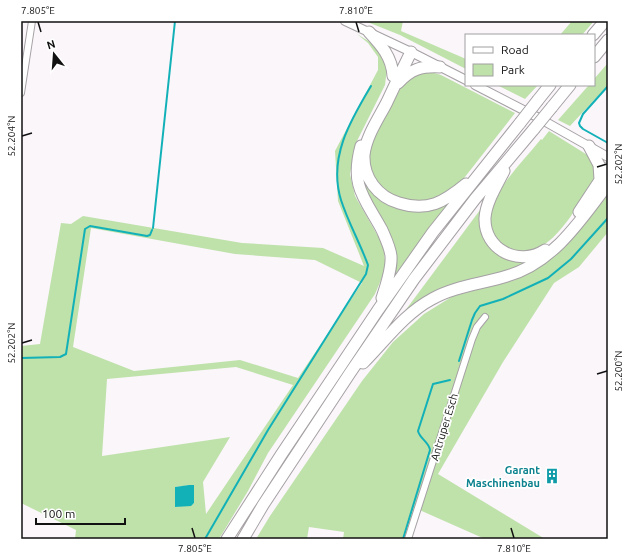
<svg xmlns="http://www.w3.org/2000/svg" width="629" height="560" font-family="Ubuntu,sans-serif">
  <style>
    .green { fill: #bfe1aa; fill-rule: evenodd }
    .water { fill: #12b1b8 }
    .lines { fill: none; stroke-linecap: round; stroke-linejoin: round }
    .stream { stroke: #12b1b8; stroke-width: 2 }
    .street-casing { stroke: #a5a1a4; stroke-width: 8 }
    .secondary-casing { stroke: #a5a1a4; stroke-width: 10 }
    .highway-casing { stroke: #a5a1a4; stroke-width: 13 }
    .street { stroke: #fff; stroke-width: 6 }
    .secondary { stroke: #fff; stroke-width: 8 }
    .highway { stroke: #fff; stroke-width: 11 }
    .highway-bridge-casing { stroke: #a5a1a4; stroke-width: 13; stroke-linecap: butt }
    .highway-bridge { stroke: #fff; stroke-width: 11 }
    .ticks { fill: none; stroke: #121112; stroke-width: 1.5 }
    .labels { text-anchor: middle; stroke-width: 3.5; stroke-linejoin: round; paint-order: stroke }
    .street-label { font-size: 11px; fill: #121112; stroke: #fff }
    .culture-label { font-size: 11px; font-weight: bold; fill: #0d838f; stroke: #fff; text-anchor: end }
    .neatline { fill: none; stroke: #121112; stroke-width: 1.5 }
    .ticks-label { font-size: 10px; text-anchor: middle; fill: #121112 }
  </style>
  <rect width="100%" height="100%" fill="#faf6fa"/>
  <!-- green -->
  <path class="green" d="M365,21h38l-2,10 65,28v10l-66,-34z
    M572,21h22l-12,14h-22z
    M357,34l13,8 12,10 5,16 -2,17 -29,58 -6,31 5,22 28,49 3,23 -11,26 -107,159 -20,38 -29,48h-144l1,-9 -55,-27v-157l19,-2 21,-121 10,1 12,-8 159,27 81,5 41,18 -26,-65 -3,-50 43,-81v-13l-10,-14zM91,228l144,26 80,6 47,23 -64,95 -58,-18 -106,11 -61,-24zM236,367l57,18 -87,129 -3,-32 27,-45 -128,19 5,-77zM192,485l2,18 -1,1 -18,3v-20z
    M608,63v22l-38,41 -12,-6 31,-35h5v-6z
    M431,72l10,3 74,38 -54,69 -22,16 -22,5 -25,-6 -15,-13 -8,-17v-15l4,-14 25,-47 5,-7 16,-11z
    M497,85h41l-13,14z
    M549,131l40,25 5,6 2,14c-13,21 -30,53 -51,68 -29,22 -66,-6 -51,-41 9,-23 31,-44 47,-64l1,1z
    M362,161l29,42 59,-2 -58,78 1,-11 -30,-76z
    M608,195v37l-29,35 -25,16 -51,79 -65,112 107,65h-60l-70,-31 -10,31h-62l1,-7 -35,-5 -2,12h-51l14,-23 92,-135 31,-39 31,-28 29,-18 62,-16 23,-13 31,-24z
    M486,202l4,38 36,19 2,6 -67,19 -65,39z"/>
  <!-- water -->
  <path class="water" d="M189,485h5v18l-3,3 -16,1v-20z"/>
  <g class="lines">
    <!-- stream -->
    <path class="stream" d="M608,86l-25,28 -4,9 1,3 3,3 25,14
      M153,228l22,-207
      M21,358l39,-1 6,-3 19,-125 5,-3 57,10 3,-1 2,-5
      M459,361l13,-41 3,-7 5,-7 23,-7 45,-21 23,-19 37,-41
      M205,539l63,-109 98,-156 2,-9c-8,-22 -20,-43 -27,-65 -13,-42 9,-79 30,-114
      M403,539l27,-89c-1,-8 -10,-11 -12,-19l15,-47 17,-4"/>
    <defs>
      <path id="street" d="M21,93l11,-72
        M408,539l64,-200 5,-12 8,-10"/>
      <path id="secondary" d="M345,21l66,31 55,28
        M475,85l62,32 71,40"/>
      <path id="highway" d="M369,32c12,13 23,25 24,44
        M593,35l12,-14
        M411,52c-8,16 -16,33 -24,50 -8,16 -21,34 -23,53 -1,23 14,42 35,48 29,9 45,-1 67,-19
        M594,57l14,-17
        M398,83c13,-14 23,-17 42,-16
        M538,100l12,-15
        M552,107l18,-22
        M361,146c-11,40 3,51 21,84 3,7 8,17 9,26 1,13 -5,30 -9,42
        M589,146l10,19 1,14
        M504,171c-7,14 -18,31 -19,47 -1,32 34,49 60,32
        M579,212l29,-44
        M363,363c22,-22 41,-49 69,-64 23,-13 50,-15 75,-23 46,-13 74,-56 101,-92
        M227,539l54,-84 97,-145 55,-78 87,-109
        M243,539l20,-34 87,-132 64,-94 61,-80 59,-70"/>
    </defs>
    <!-- street casing -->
    <use href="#street" class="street-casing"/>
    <!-- secondary casing -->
    <use href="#secondary" class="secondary-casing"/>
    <!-- highway casing -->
    <use href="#highway" class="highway-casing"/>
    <!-- street -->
    <use href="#street" class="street"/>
    <!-- secondary -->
    <use href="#secondary" class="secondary"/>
    <!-- highway -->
    <use href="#highway" class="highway"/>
    <defs>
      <path id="highway-bridge" d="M520,123l18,-23
        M534,129l18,-22"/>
    </defs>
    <!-- highway-bridge casing -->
    <use href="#highway-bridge" class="highway-bridge-casing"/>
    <!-- highway-bridge -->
    <use href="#highway-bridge" class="highway-bridge"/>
  </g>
  <!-- ticks -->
  <path class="ticks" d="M38,22l3,10M356,22l3,10M22,136l10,-3M597,167l10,-3M22,343l10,-3M597,374l10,-3M192,528l3,10M511,528l3,10"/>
  <!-- icons -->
  <defs>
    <symbol id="building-bare" viewBox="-9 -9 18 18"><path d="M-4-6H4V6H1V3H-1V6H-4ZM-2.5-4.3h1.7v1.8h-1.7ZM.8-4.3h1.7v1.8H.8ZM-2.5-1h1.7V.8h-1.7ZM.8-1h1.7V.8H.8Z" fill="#0f9aa8" stroke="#fff" stroke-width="2.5" paint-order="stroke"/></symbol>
  </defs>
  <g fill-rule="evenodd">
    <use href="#building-bare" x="541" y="465" width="22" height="22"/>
  </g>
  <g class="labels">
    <!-- street labels -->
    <g class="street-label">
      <text transform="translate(444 427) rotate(-73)" y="4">Antruper Esch</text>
    </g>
    <!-- culture labels -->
    <g class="culture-label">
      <text x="540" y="474">Garant<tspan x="540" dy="13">Maschinenbau</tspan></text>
    </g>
  </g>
  <!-- border -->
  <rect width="629" height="560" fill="none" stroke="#ffffff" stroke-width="44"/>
  <!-- legend -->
  <rect x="465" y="34" width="130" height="52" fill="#ffffff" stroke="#a0a0a0"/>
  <rect x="473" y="47" width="20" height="6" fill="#ffffff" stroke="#a0a0a0"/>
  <text x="501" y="54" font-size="12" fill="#121112">Road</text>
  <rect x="473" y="64" width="20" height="12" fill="#bfe1aa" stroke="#a0a0a0"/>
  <text x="501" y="74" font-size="12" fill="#121112">Park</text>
  <!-- north arrow -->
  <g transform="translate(54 54) rotate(343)" stroke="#ffffff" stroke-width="3" paint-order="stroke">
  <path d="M0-3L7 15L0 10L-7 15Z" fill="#121112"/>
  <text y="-6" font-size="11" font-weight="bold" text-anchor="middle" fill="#121112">N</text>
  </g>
  <!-- scale -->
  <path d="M36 518v6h89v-6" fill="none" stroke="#121112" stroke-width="2"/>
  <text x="42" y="518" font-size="12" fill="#121112" stroke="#ffffff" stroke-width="3" paint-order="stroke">100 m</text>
  <rect x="22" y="22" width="585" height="516" class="neatline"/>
  <g class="ticks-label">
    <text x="38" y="14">7.805°E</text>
    <text x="356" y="14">7.810°E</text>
    <text transform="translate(11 136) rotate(-90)" y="4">52.204°N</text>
    <text transform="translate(618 164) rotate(-90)" y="4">52.202°N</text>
    <text transform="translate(11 343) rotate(-90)" y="4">52.202°N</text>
    <text transform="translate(618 371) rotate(-90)" y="4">52.200°N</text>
    <text x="195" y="552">7.805°E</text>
    <text x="514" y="552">7.810°E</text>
  </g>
</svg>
